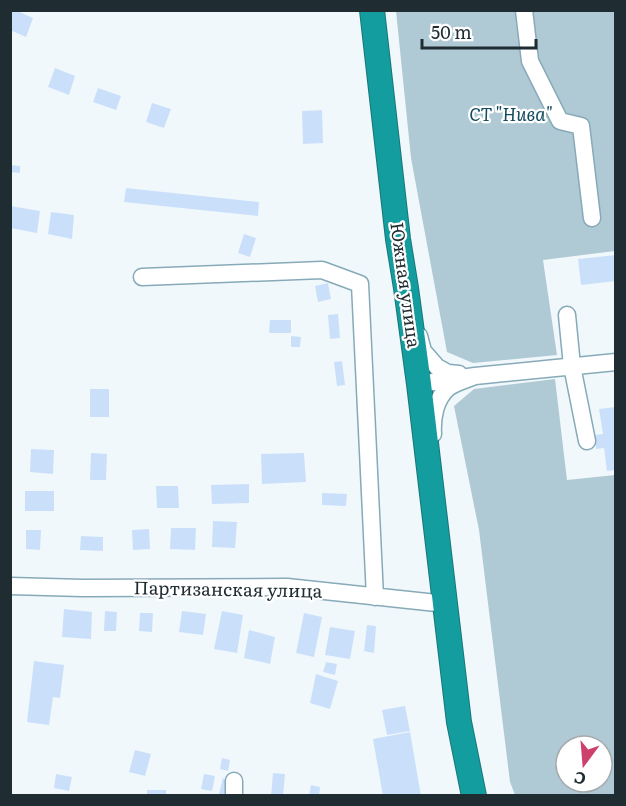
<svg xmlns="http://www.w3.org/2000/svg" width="626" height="806" font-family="Literata,serif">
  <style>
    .green { fill: #b0cad5; fill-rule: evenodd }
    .building { fill: #cae0fa }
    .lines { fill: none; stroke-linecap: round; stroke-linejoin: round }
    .minor-casing { stroke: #87aab8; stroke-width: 19 }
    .highway-casing { stroke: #187679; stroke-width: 26 }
    .minor { stroke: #fff; stroke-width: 16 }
    .highway { stroke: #149d9f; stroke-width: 24 }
    .labels { text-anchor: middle; stroke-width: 4.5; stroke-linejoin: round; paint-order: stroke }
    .park-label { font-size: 18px; font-style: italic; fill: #114b5f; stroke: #fff }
    .street-label { font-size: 18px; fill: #1f2d32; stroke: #fff }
  </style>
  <rect width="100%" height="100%" fill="#f1f8fb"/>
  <!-- green -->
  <path class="green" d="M396,11h219v240l-72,9 14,95 -84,8 -26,-11 -36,-194z
    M555,379l12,101 48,-5v320h-100l-5,-13 -31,-252 -25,-124 20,-17zM566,746h36v36h-36z"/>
  <!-- building -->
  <path class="building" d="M10,10h5l18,8 -7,19 -16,-7z
    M55,68l20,8 -6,19 -21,-8z
    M98,88l23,8 -5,14 -23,-8z
    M152,103l19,6 -7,19 -18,-6z
    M322,110l1,33 -20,1 -1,-33z
    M10,165l10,1v7l-10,-1z
    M126,188l133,14 -1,14 -134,-14z
    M10,206l30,5 -3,22 -27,-5z
    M51,212l23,3 -2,24 -24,-5z
    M244,234l12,4 -6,19 -12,-4z
    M616,255v26l-35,4 -3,-26z
    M328,283l3,16 -13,3 -3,-16z
    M338,314l2,24 -10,1 -2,-24z
    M270,320h21v13h-22z
    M291,336l10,1 -1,10h-9z
    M342,361l3,24 -8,1 -3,-24z
    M90,389h19v28h-19z
    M616,407v63l-9,1 -3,-23 -8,1 -1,-14 8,-1 -4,-25z
    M31,449l23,1 -1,24 -23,-2z
    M91,453l16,1 -1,26h-16z
    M304,453l2,29 -44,2 -1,-30z
    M249,484v19l-37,1 -1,-19z
    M156,486h22l1,22h-22z
    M25,491h29v20h-29z
    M322,493l25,1 -1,12 -24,-1z
    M213,521l24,1 -2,26 -23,-1z
    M171,528h25l-1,22 -25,-1z
    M149,529l1,20 -17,1 -1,-20z
    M26,530h15l-1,20 -14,-1z
    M81,536l22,1v14l-23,-1z
    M64,609l28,3 -1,27 -29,-2z
    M105,611l12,1 -1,19h-12z
    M182,611l24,3 -3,21 -24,-3z
    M222,611l21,4 -6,38 -23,-4z
    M140,613h13l-1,19 -13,-1z
    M304,613l18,4 -8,40 -18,-4z
    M367,625l9,1 -2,27 -10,-2z
    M330,627l25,4 -5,28 -25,-4z
    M249,630l26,7 -5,27 -26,-6z
    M34,661l30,4 -4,33 -7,-1 -4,28 -22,-3z
    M326,662l11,2 -2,11 -12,-3z
    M316,674l22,7 -8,28 -20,-6z
    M405,706l5,25 -23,4 -5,-25z
    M410,732l11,64h-38l-10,-57z
    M135,750l16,4 -6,22 -16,-4z
    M222,758l8,2 -2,11 -8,-2z
    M273,773l12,1 -2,22h-12z
    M56,774l16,3 -3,14 -15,-3z
    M204,774l11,2 -3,15 -11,-2z
    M223,778l11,3 -4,15 -11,-2z
    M311,785l9,2 -1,9h-10z
    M147,790h19v6h-19z"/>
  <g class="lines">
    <defs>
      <path id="minor" d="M524,10l6,51 30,60 21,5 11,92
        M142,277l180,-7 38,14 15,313
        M567,315l5,51 15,75
        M419,336l4,15 14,16 11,6 11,1
        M419,384l56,-8 141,-14
        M433,434c-1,-15 2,-35 15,-46 6,-5 20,-9 27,-12
        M10,586l73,2 204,-1 159,17
        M234,781v15"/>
      <path id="highway" d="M372,10l26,229 8,49 13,96 40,338 15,74"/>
    </defs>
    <!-- minor casing -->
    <use href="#minor" class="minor-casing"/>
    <!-- highway casing -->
    <use href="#highway" class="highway-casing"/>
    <!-- minor -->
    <use href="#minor" class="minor"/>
    <!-- highway -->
    <use href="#highway" class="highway"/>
  </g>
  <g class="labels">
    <!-- park labels -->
    <g class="park-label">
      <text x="511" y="121">СТ "Нива"</text>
    </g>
    <!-- street labels -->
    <g class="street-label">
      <text transform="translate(405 285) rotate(82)" y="6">Южная улица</text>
      <text transform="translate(228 590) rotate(1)" y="6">Партизанская улица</text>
    </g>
  </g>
  <!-- border -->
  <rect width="626" height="806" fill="none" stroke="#1f2d32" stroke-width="24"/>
  <!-- north arrow -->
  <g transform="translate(584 764) rotate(196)"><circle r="28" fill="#ffffff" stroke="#a5abad" stroke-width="1.5"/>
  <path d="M0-4.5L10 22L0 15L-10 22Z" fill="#cd406c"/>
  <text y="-9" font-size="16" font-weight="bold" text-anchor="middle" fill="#1f2d32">С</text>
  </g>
  <!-- scale -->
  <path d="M422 39v9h114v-9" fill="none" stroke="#1f2d32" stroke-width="3"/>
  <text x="431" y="39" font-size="18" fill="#1f2d32" stroke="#ffffff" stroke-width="4.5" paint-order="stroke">50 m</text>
</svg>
